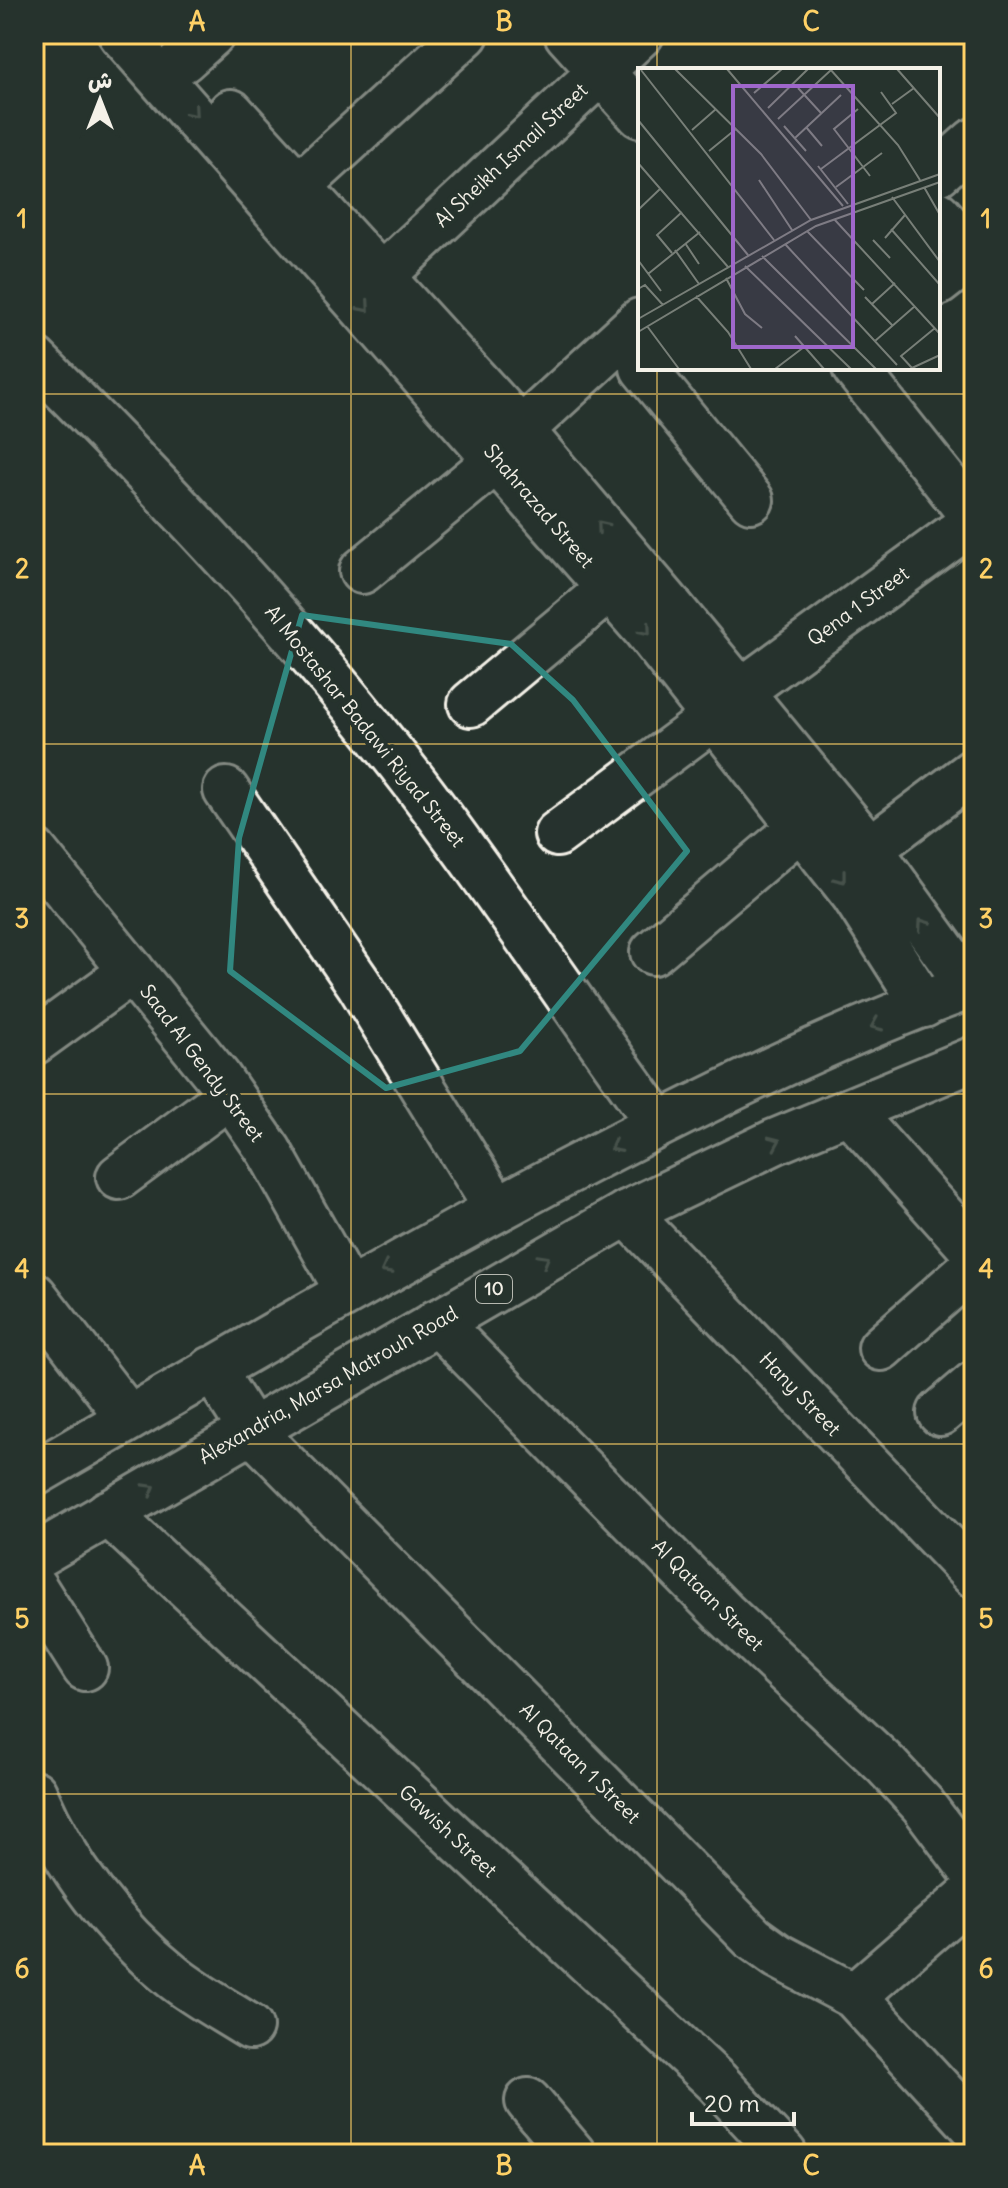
<svg xmlns="http://www.w3.org/2000/svg" width="1008" height="2188" font-family="Delius,'Playpen Sans Arabic',sans-serif">
  <style>
    .lines { fill: none; stroke-linecap: round; stroke-linejoin: round }
    .minor-casing { stroke: #f4f1e8; stroke-width: 50 }
    .major-casing { stroke: #f4f1e8; stroke-width: 50 }
    .minor { stroke: #26332d; stroke-width: 44 }
    .major { stroke: #26332d; stroke-width: 44 }
    .oneway { stroke: #6e766e }
    .marked { fill: none; stroke: #318880; stroke-width: 6; stroke-linejoin: round }
    .grid { fill: none; stroke: #ffd166; stroke-width: 2; stroke-opacity: 0.55 }
    .labels { text-anchor: middle; stroke-width: 8; stroke-linejoin: round; paint-order: stroke }
    .shield { fill: #26332d; stroke: #b6b8b0; stroke-width: 2 }
    .shield-label { font-size: 18px; font-weight: bold; fill: #f4f1e8 }
    .street-label { font-size: 20px; fill: #f4f1e8; stroke: #26332d }
    .inset-road { fill: none; stroke: #787f78; stroke-width: 2 }
    .view { fill: #9f67cb; fill-opacity: 0.15; stroke: #9f67cb; stroke-width: 4 }
    .inset-edge { fill: none; stroke: #f4f1e8; stroke-width: 4 }
    .neatline { fill: none; stroke: #ffd166; stroke-width: 3 }
    .grid-label { font-size: 26px; text-anchor: middle; font-weight: bold; fill: #ffd166 }
  </style>
  <rect width="100%" height="100%" fill="#26332d"/>
  <filter id="ink" filterUnits="userSpaceOnUse"><feTurbulence type="fractalNoise" baseFrequency=".0125" numOctaves="2"/><feDisplacementMap in="SourceGraphic" scale="16" xChannelSelector="R" yChannelSelector="G"/><feConvolveMatrix kernelMatrix="1 2 1 2 8 2 1 2 1" color-interpolation-filters="sRGB"/></filter>
  <g filter="url(#ink)">
    <g class="lines">
      <defs>
        <path id="minor" d="M121,34l523,594 210,267 70,110
          M567,34l73,81
          M183,60l29,-26
          M231,112l290,318 149,176 200,243 100,138
          M938,173l36,-32
          M300,185l166,-151
          M938,214l36,42
          M382,276l259,-242
          M938,283l36,-28
          M34,359c135,135 265,273 381,424 85,111 161,228 244,341
          M643,368l108,132
          M855,368l119,150
          M521,430l119,-109
          M362,571l136,-112
          M741,691l233,-170
          M471,704l139,-116
          M226,790l133,194 138,225
          M557,834l159,-118
          M870,849l104,-78
          M34,851l184,226 51,74 78,139
          M653,952l148,-125
          M34,1042l98,-71
          M849,1111l125,140
          M119,1177l111,-82
          M627,1213l347,362
          M34,1295l95,123
          M437,1322l287,291 162,152 37,40 51,68
          M881,1348l93,-82
          M212,1369l39,61 502,508 25,18 76,40 120,131
          M940,1413l34,-29
          M108,1513l609,569 67,72
          M34,1587l51,81
          M34,1793c31,71 78,135 139,184 24,19 52,34 77,50
          M854,1996l120,-104
          M528,2101l45,53"/>
        <path id="major" d="M34,1474c175,-102 349,-204 527,-299 134,-70 271,-139 413,-190
          M34,1557l593,-344 147,-71 200,-83"/>
      </defs>
      <!-- minor casing -->
      <use href="#minor" class="minor-casing"/>
      <!-- major casing -->
      <use href="#major" class="major-casing"/>
      <!-- minor -->
      <use href="#minor" class="minor"/>
      <!-- major -->
      <use href="#major" class="major"/>
    </g>
    <!-- one-way arrows -->
    <defs><path id="oneway-chevron" d="M-2-3.5L2.5 0L-2 3.5" fill="none" stroke-width="1.6" stroke-linecap="round" stroke-linejoin="round" transform="scale(2)"/></defs>
    <g class="oneway">
      <use href="#oneway-chevron" transform="translate(193 112) rotate(49)"/>
      <use href="#oneway-chevron" transform="translate(365 307) rotate(49)"/>
      <use href="#oneway-chevron" transform="translate(602 526) rotate(-130)"/>
      <use href="#oneway-chevron" transform="translate(646 630) rotate(50)"/>
      <use href="#oneway-chevron" transform="translate(841 878) rotate(52)"/>
      <use href="#oneway-chevron" transform="translate(923 924) rotate(-125)"/>
      <use href="#oneway-chevron" transform="translate(876 1025) rotate(157)"/>
      <use href="#oneway-chevron" transform="translate(775 1142) rotate(-24)"/>
      <use href="#oneway-chevron" transform="translate(615 1147) rotate(152)"/>
      <use href="#oneway-chevron" transform="translate(544 1260) rotate(-30)"/>
      <use href="#oneway-chevron" transform="translate(386 1269) rotate(152)"/>
      <use href="#oneway-chevron" transform="translate(150 1489) rotate(-30)"/>
    </g>
  </g>
  <!-- marked area -->
  <path d="M0 0H1008V2188H0ZM302,615l209,29 62,56 114,151 -167,200 -134,37 -156,-117 9,-133z" fill="#26332d" fill-opacity=".55" fill-rule="evenodd"/>
  <path class="marked" d="M302,615l209,29 62,56 114,151 -167,200 -134,37 -156,-117 9,-133z"/>
  <!-- grid -->
  <path class="grid" d="M351,34v2120M657,34v36M657,368v1786M34,394h940M34,744h940M34,1094h940M34,1444h940M34,1794h940"/>
  <g class="labels">
    <!-- shield labels -->
    <rect class="shield" x="476" y="1275" width="36" height="28" rx="6"/>
    <g class="shield-label">
      <text x="494" y="1295">10</text>
    </g>
    <!-- street labels -->
    <g class="street-label">
      <text transform="translate(511 155) rotate(-43)" y="7">Al Sheikh Ismail Street</text>
      <text transform="translate(539 506) rotate(49)" y="7">Shahrazad Street</text>
      <text transform="translate(858 606) rotate(-36)" y="7">Qena 1 Street</text>
      <text transform="translate(365 726) rotate(51)" y="7">Al Mostashar Badawi Riyad Street</text>
      <text transform="translate(202 1063) rotate(53)" y="7">Saad Al Gendy Street</text>
      <text transform="translate(328 1385) rotate(-30)" y="7">Alexandria, Marsa Matrouh Road</text>
      <text transform="translate(800 1394) rotate(46)" y="7">Hany Street</text>
      <text transform="translate(708 1595) rotate(45)" y="7">Al Qataan Street</text>
      <text transform="translate(580 1763) rotate(45)" y="7">Al Qataan 1 Street</text>
      <text transform="translate(448 1831) rotate(43)" y="7">Gawish Street</text>
    </g>
  </g>
  <!-- overview -->
  <g transform="translate(638 68)">
    <rect width="302" height="302" fill="#26332d"/>
    <path class="inset-road" d="M37,1l86,85 50,66M89,1l116,137M192,1l68,76 22,35M259,1l43,49M3,2l133,170M160,20l23,25M116,25l28,-24M254,36l22,-16M130,40l40,-39M220,41l-24,20 36,47M140,51l53,-49M0,52l110,135M146,58l22,25M168,59l16,19M54,62l24,-21M157,70l46,-43M71,83l27,-22M0,95l90,104M180,98l30,38M183,101l75,-56 -15,-21M121,112l33,50M198,119l46,-34M286,119l16,28M254,129l48,65M0,142l23,-22M196,151l106,115M253,161l49,56M169,163l57,59M247,170l20,-23M235,172l17,18M47,175l14,21M147,176l112,121M37,182l24,34M34,185l-15,-18 25,-23M124,188l114,113M0,192l23,31M107,198l106,103M10,206l52,-42M88,210l19,36 17,14M0,221l7,-4 18,20M58,228l32,36 23,37M227,229l27,28M234,236l23,-21M0,251l173,-99 129,-46M9,258l32,43M297,260l-34,28 11,12 28,-13M0,264l178,-106 124,-44M157,268l29,33M237,273l40,-35M137,301l29,-22"/>
    <path class="view" d="M95,18h120v261h-120z"/>
    <rect width="302" height="302" class="inset-edge"/>
  </g>
  <!-- margin -->
  <rect width="1008" height="2188" fill="none" stroke="#26332d" stroke-width="88"/>
  <!-- north arrow -->
  <g transform="translate(100 100)" stroke="#26332d" stroke-width="6" paint-order="stroke">
  <path d="M0-6L14 30L0 20L-14 30Z" fill="#f4f1e8"/>
  <text y="-12" font-size="22" font-weight="bold" text-anchor="middle" fill="#f4f1e8">ش</text>
  </g>
  <!-- scale -->
  <path d="M692 2112v12h102v-12" fill="none" stroke="#f4f1e8" stroke-width="4"/>
  <text x="704" y="2112" font-size="24" fill="#f4f1e8" stroke="#26332d" stroke-width="6" paint-order="stroke">20 m</text>
  <rect x="44" y="44" width="920" height="2100" class="neatline"/>
  <g class="grid-label">
    <text x="197" y="31">A</text>
    <text x="504" y="31">B</text>
    <text x="811" y="31">C</text>
    <text x="22" y="228">1</text>
    <text x="986" y="228">1</text>
    <text x="22" y="578">2</text>
    <text x="986" y="578">2</text>
    <text x="22" y="928">3</text>
    <text x="986" y="928">3</text>
    <text x="22" y="1278">4</text>
    <text x="986" y="1278">4</text>
    <text x="22" y="1628">5</text>
    <text x="986" y="1628">5</text>
    <text x="22" y="1978">6</text>
    <text x="986" y="1978">6</text>
    <text x="197" y="2175">A</text>
    <text x="504" y="2175">B</text>
    <text x="811" y="2175">C</text>
  </g>
</svg>
